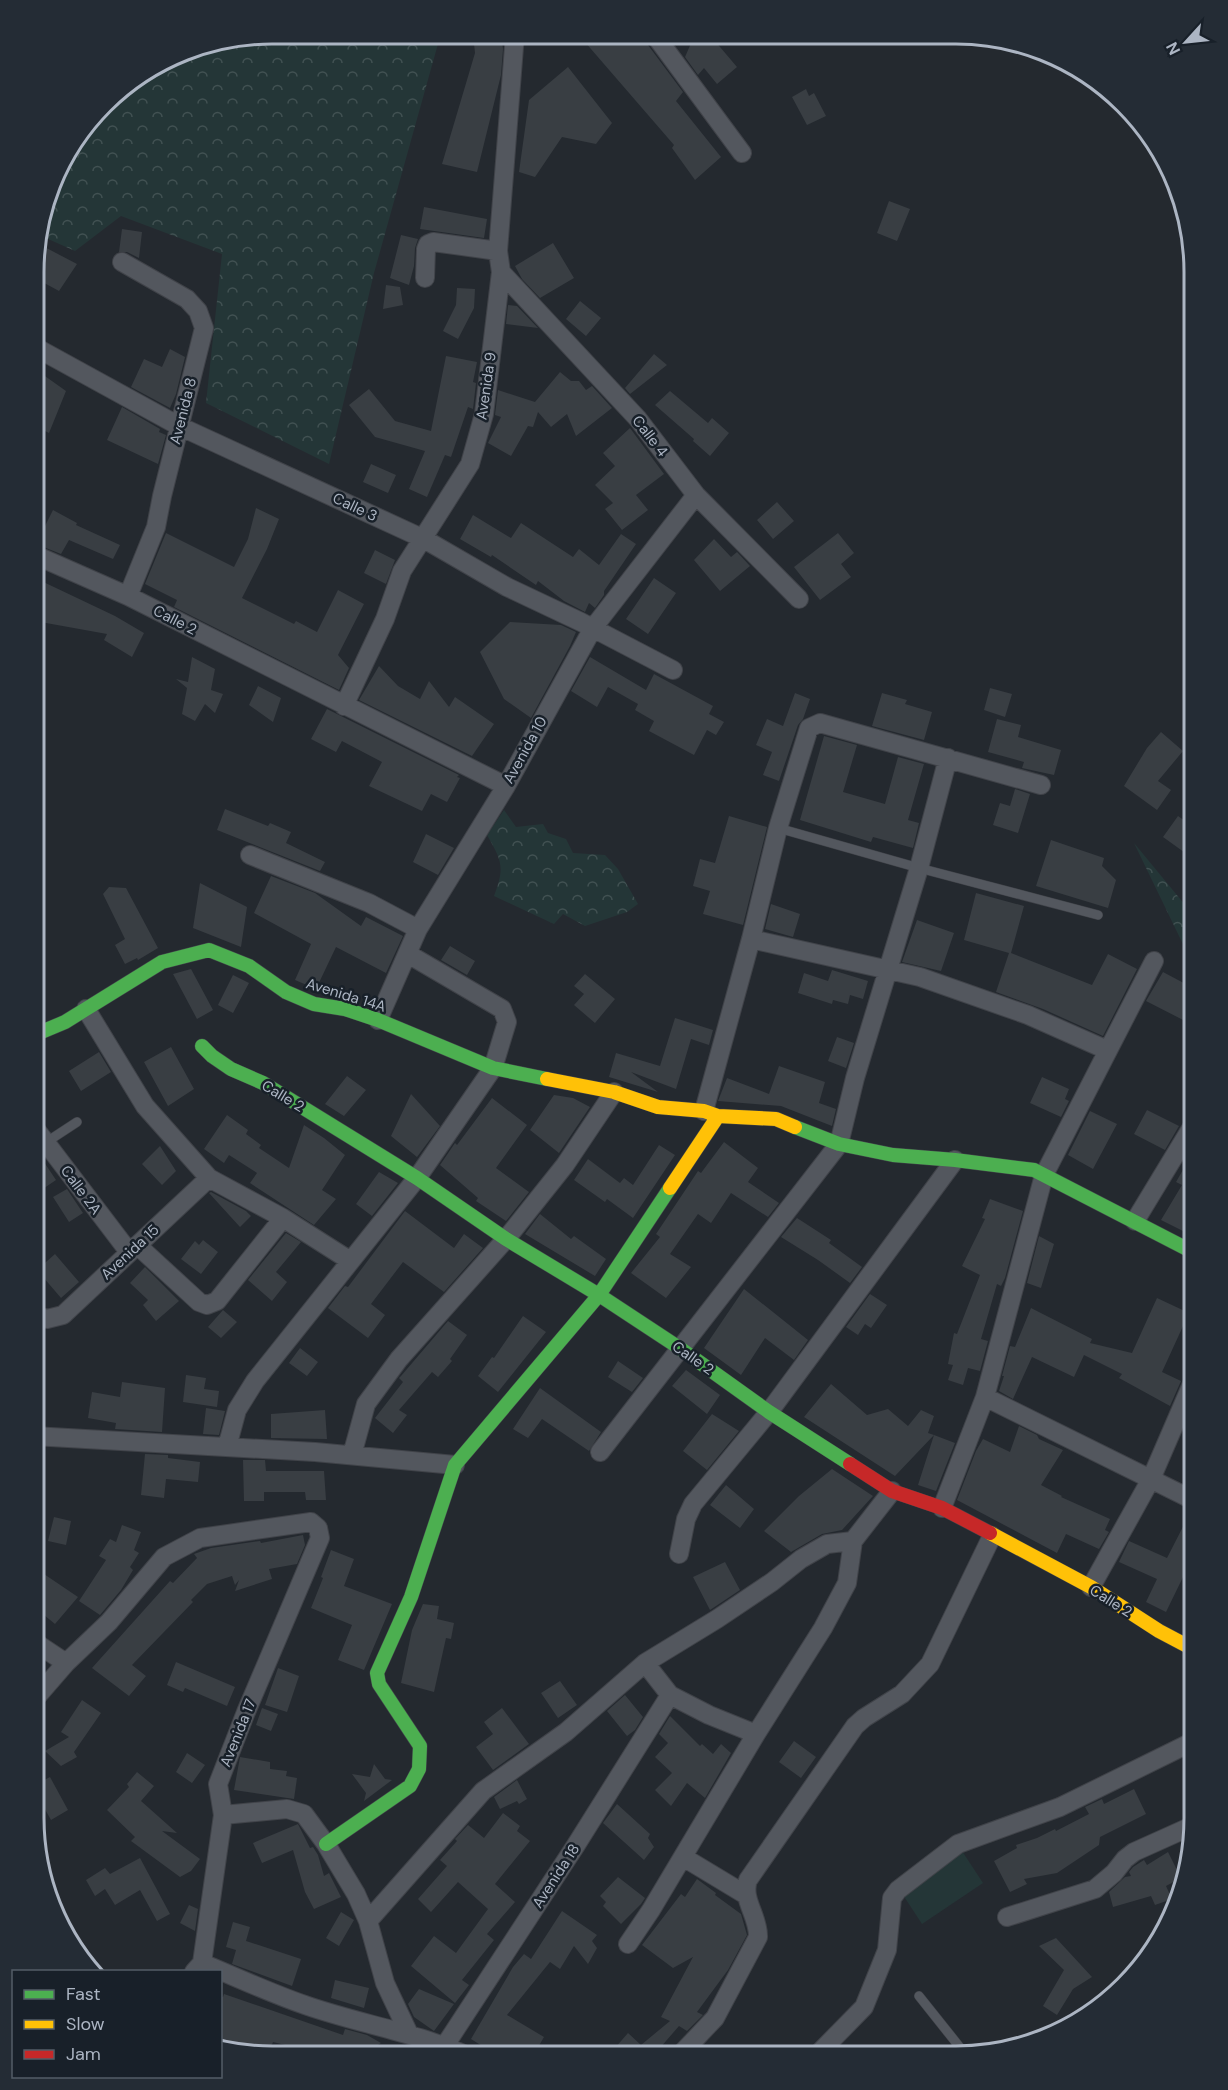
<svg xmlns="http://www.w3.org/2000/svg" width="1228" height="2090" font-family="'DM Sans',sans-serif">
  <style>
    .forest { fill: url(#forest-crowns) }
    .pitch { fill: #243637 }
    .building { fill: #393e43 }
    .lines { fill: none; stroke-linecap: round; stroke-linejoin: round }
    .lane-casing { stroke: #404349; stroke-width: 10 }
    .street-casing { stroke: #404349; stroke-width: 20 }
    .fast-casing { stroke: #404349; stroke-width: 15 }
    .slow-casing { stroke: #404349; stroke-width: 15 }
    .jam-casing { stroke: #404349; stroke-width: 15 }
    .lane { stroke: #53575e; stroke-width: 9 }
    .street { stroke: #53575e; stroke-width: 18 }
    .fast { stroke: #4caf50; stroke-width: 14 }
    .slow { stroke: #ffc107; stroke-width: 14 }
    .jam { stroke: #c62828; stroke-width: 14 }
    .labels { text-anchor: middle; stroke-width: 5; stroke-linejoin: round; paint-order: stroke }
    .street-label { font-size: 15px; fill: #acb5c3; stroke: #182029 }
    .rim { fill: none; stroke: #acb5c3; stroke-width: 3 }
  </style>
  <defs>
    <pattern id="forest-crowns" width="20" height="18" patternUnits="userSpaceOnUse" patternTransform="scale(1.5)"><rect width="20" height="18" fill="#243637"/><path d="M2 6a3 3 0 1 1 6 0M12 15a3 3 0 1 1 6 0" fill="none" stroke="#415152"/></pattern>
  </defs>
  <rect width="100%" height="100%" fill="#24292f"/>
  <!-- forest -->
  <path class="forest" d="M272,33h169l-67,240 -45,191 -123,-61 16,-149 -101,-38 -46,35 -38,-17 21,-68 56,-74 67,-41z
    M504,810l12,17 27,-3 5,9 18,6 7,14 32,2 13,14 20,35 -11,8 -42,14 -22,-12 -9,10 -60,-28c11,-29 8,-35 -7,-61z
    M1134,843l61,74v52z"/>
  <!-- pitch -->
  <path class="pitch" d="M962,1851l21,32 -61,41 -21,-32z"/>
  <!-- building -->
  <path class="building" d="M473,34h28l2,15 -2,26 -24,97 -35,-8 33,-111z
    M578,34h65l2,7 38,51 -7,9 45,56 -26,23 -23,-32 2,-3z
    M695,34h14l28,33 -20,17 -13,-16 -6,7 -13,-18z
    M568,67l44,56 -16,21 -34,-7 -27,40 -16,-5 10,-72z
    M806,89l3,7 5,-3 12,23 -19,9 -15,-28z
    M889,201l21,8 -13,32 -20,-8z
    M424,207l63,12 -3,19 -64,-9z
    M122,229l20,3 -3,26 -12,-6h-8z
    M401,235l17,4 -3,9 -1,18 -5,19 -19,-7z
    M35,242l42,22 -18,27 -24,-13z
    M553,243l21,35 -34,20 -18,-19 -7,-13z
    M386,285l14,2 3,18 -20,4z
    M457,288l18,1 -1,19 -16,31 -15,-8 13,-26z
    M580,301l21,17 -15,18 -20,-17z
    M508,305l9,1 21,22 -32,-4z
    M170,349l15,8 -9,37 -6,14 -39,-21 13,-28 18,8z
    M654,354l13,11 -37,29 -5,-6z
    M446,356l31,6 -4,20 3,1 -3,26 -5,-2 -17,50 -6,-2 -18,42 -18,-8 16,-38 -50,-14 -26,-32 20,-16 26,32 36,10z
    M35,369l31,22 -17,42 -14,-7z
    M560,372l11,9h8l7,9 6,-4 20,22 -36,28 -9,-22 -16,13 -13,-15 -5,15 -5,-1 -17,30 -23,-13 13,-26 -6,-2 3,-25 37,12z
    M670,391l38,32 4,-5 17,15 -19,23 -17,-15 1,-2 -39,-34z
    M122,407l38,22 -1,3 7,3 -8,29 -51,-24z
    M630,428l34,46 -28,21 12,15 -26,20 -17,-21 8,-6 -18,-18 20,-19 -12,-13z
    M371,464l25,11 -8,18 -25,-11z
    M777,502l17,19 -21,18 -16,-19z
    M256,508l23,11 -12,30 -25,49 52,26 2,-3 21,11 21,-42 26,14 -26,51 11,13 -10,22 -165,-83 3,-7 -32,-16 21,-51 68,34 14,-28z
    M53,510l24,13 -1,2 44,20 -7,14 -44,-19 -8,14 -25,-10z
    M473,515l38,23 10,-15 52,34 6,-8 20,16 22,-31 15,10 -32,47v4l-9,13 -6,-5 -4,9 -21,-11 -26,-20 -2,4 -44,-30 -1,2 -31,-18z
    M838,533l16,20 -13,11 10,13 -31,23 -26,-33z
    M714,539l17,18 6,-5 13,14 -30,25 -26,-31z
    M375,550l20,10 -9,24 -22,-11z
    M35,578l80,38 29,17 -12,24 -28,-17 3,-6 -72,-13z
    M654,578l22,15 -28,41 -22,-15z
    M510,622l51,3 15,7 -6,14 -39,72 -27,-19 -24,-47z
    M192,657l23,12 -4,21 12,4 -8,19 -10,-9 -10,17 -13,-7 5,-26 -11,-9 12,3z
    M590,657l56,33 8,-16 59,32 -4,8 15,8 -8,13 -9,-5 -13,25 -45,-24 5,-10 -19,-11 3,-6 -30,-17 -11,20 -26,-16z
    M379,666l19,20 22,13 9,-18 20,26 6,-10 39,27 -22,32 -113,-56z
    M258,686l23,12 -8,24 -24,-17z
    M990,688l22,6 -7,23 -21,-7z
    M795,693l15,6 -7,20 -5,6 -19,56 -16,-6 9,-23 -16,-7 11,-26 16,7z
    M882,693l25,7 -2,4 27,8 -8,28 -52,-14z
    M327,709l132,66 -2,2 3,1 -13,24 -16,-8 -9,17 -53,-25 13,-24 -40,-21 -6,11 -25,-13z
    M997,719l24,6 -3,12 43,13 -7,25 -32,-7 2,-6 -36,-10z
    M1161,732l22,19 -25,30 13,9 -14,20 -33,-24 23,-38z
    M824,736l33,9 -14,47 42,12 13,-47 26,7 -16,56 11,3 -6,25 -40,-11 -2,5 -71,-22z
    M1015,789l15,5 -12,39 -25,-8 7,-22 10,3z
    M225,809l43,17 2,-3 21,9 -5,11 39,19 -5,9 -103,-41z
    M729,816l38,11 -24,98 -40,-11 7,-23 -17,-5 7,-27 15,4z
    M1178,816l17,12v32l-32,-23z
    M426,834l28,14 -16,27 -25,-13z
    M1051,840l53,18 -2,8 14,14 -8,28 -72,-22z
    M271,876l44,17 46,33 5,-9 37,19 -17,37 -50,-26 -20,42 -21,-9 16,-36 -57,-31z
    M200,883l47,24 -6,40 -48,-19z
    M109,887l17,1 32,60 -20,12 -1,-2 -12,6 -10,-19 10,-6 -22,-45z
    M976,893l48,13 -13,47 81,32 16,-31 29,15 -34,67 -60,-27 -47,-17 13,-39 -45,-13z
    M771,904l29,10 -7,23 -28,-8z
    M917,920l37,13 -13,38 -39,-9z
    M450,946l25,15 -8,14 -26,-15z
    M191,969l22,41 -16,9 -24,-45z
    M832,970l36,11 -5,18 -13,-4 -2,9 -15,-4 -1,4 -34,-11 6,-20 24,8z
    M1163,972l32,17v23l-6,11 -43,-22z
    M585,974l30,25 -20,24 -21,-18 10,-11 -10,-8z
    M233,975l16,8 -16,30 -15,-8z
    M675,1018l38,12 -4,15 -18,-6 -15,50 -45,-17 27,20 -49,-15 7,-24 44,13z
    M837,1037l17,6 -8,25 -18,-7z
    M171,1047l23,42 -26,17 -24,-44z
    M99,1052l12,20 -30,19 -12,-20z
    M779,1066l46,16 -6,21 17,6 -4,17 -51,-20 -63,-5 9,-23 42,16z
    M347,1076l19,14 -22,26 -19,-12z
    M1042,1077l27,12 -4,10 4,2 -8,16 -31,-14z
    M411,1094l29,32 -23,31 -26,-21z
    M554,1095l19,3 17,9 -31,46 -29,-23z
    M492,1098l35,27 -31,43 33,24 -23,29 -30,-20 2,-3 -38,-33 15,-22 2,2z
    M1147,1110l32,16 -14,24 -31,-16z
    M1090,1111l27,13 -24,45 -25,-14z
    M227,1115l21,15 -2,4 15,11 -2,3 30,20 15,-43 20,13 21,17 -23,35 14,9 -22,26 -64,-42 7,-10 -28,-18 -5,8 -20,-14z
    M724,1142l34,26 -10,14 31,21 -11,14 -37,-24 -20,30 -13,-9 -28,40 21,13 -25,31 -35,-25 29,-36 -4,-3 42,-63 3,2z
    M659,1145l16,10 -42,63 -26,-19 -2,3 -31,-22 14,-21 32,24 4,-5 9,7z
    M160,1146l16,25 -14,14 -20,-21z
    M34,1147l22,33 -22,15z
    M1195,1163v74l-34,-17 21,-35 -6,-3 8,-14 6,4z
    M379,1172l19,11 -26,33 -16,-12z
    M67,1189l16,24 -14,9 -16,-25z
    M211,1192l35,19 5,5 -11,11 -31,-34z
    M990,1199l33,12 -18,67 -4,8 -4,-2 -16,55 7,2 -8,30 -12,-3 -5,17 -15,-5 5,-15 -5,-1 6,-31 3,1 23,-59 -18,-9 23,-47 -3,-1z
    M405,1211l49,37 10,-14 19,14 -39,44 -41,-30 -32,42 14,11 -17,23 -40,-30 17,-22 3,1z
    M540,1214l31,25 3,-3 32,23 -11,17 -70,-42z
    M797,1218l34,22 -2,3 33,24 -12,16 -32,-23 -37,-23z
    M286,1233l15,9 -25,30 11,10 -15,19 -24,-21z
    M1039,1236l15,8 -13,44 -14,-5z
    M203,1240l15,12 -17,22 -20,-15 14,-18 4,4z
    M55,1254l24,28 -18,16 -24,-28z
    M145,1267l34,34 -23,20 -13,-16 5,-5 -18,-17z
    M744,1289l64,51 -14,20 -29,-22 -24,37 -37,-27z
    M870,1294l17,11 -16,23 -6,-4 -7,11 -12,-8z
    M1157,1298l32,15 -27,59 19,9 -11,25 -51,-28 3,-4 -38,-19 -10,22 -42,-20 -19,42 -14,-8 5,-15h-2l8,-30 5,1 16,-39 61,31 -2,4 42,10z
    M223,1310l14,12 -16,16 -13,-11z
    M523,1316l23,16 -48,60 -20,-16 14,-19 2,1z
    M448,1321l19,14 -17,24 2,2 -14,16 -6,-5 -33,38 8,5 -14,18 -18,-15 28,-36 -4,-4 2,-2z
    M300,1348l18,14 -11,14 -18,-13z
    M618,1361l25,17 -11,14 -24,-15z
    M686,1370l34,25 -13,19 -35,-28z
    M186,1375l20,3 -2,11 15,2 -2,16 -34,-5z
    M122,1382l43,6 -3,44 -47,-3 1,-6 -28,-5 4,-26 28,5z
    M831,1384l36,31 21,-6 20,17 13,-16 13,6 -6,17 6,2 -39,41 -91,-59z
    M540,1388l61,44 -12,19 -47,-32 -14,19 -15,-9z
    M206,1408l19,3 -6,24 -16,-1z
    M325,1410l2,29 -56,-1v-24z
    M712,1414l27,17 -32,39 -24,-19z
    M1019,1426l18,9 2,4 24,11 -22,35 21,11 -1,1 49,22 -5,11 4,2 -10,17 -33,-15 -9,19 -100,-53 19,-49 7,-12 27,13z
    M934,1435l21,8 -19,48 -18,-6z
    M145,1454l23,1v3l32,4 -2,20 -32,-3 -2,19 -23,-3z
    M243,1460h22l1,11h58l2,29h-20l-1,-8h-41v9h-20z
    M832,1469l41,27 -31,34 -20,4 -31,18 -27,-21 35,-35z
    M726,1485l28,24 -14,19 -30,-23z
    M1191,1511l4,1v66l-10,-5 -19,39 -20,-10 11,-23 -38,-17 10,-21 38,17z
    M54,1517l17,4 -5,24 -18,-4z
    M122,1525l19,7 -7,18 5,3 -9,14 3,3 -12,20 -21,25 -21,-14 27,-41 -7,-4 11,-17 6,3z
    M303,1535l2,10 -8,19 -28,5 3,10 -37,12 4,-11 -4,5 -3,-9 -25,8 -16,16 2,2 -61,63 14,11 -17,20 -37,-28 78,-87 3,2 24,-25 -3,-4 17,-6 49,-7 1,2z
    M331,1550l23,9 -10,27 48,18 -28,66 -26,-10 14,-35 -41,-17 12,-30 -2,-1z
    M725,1562l15,28 -30,20 -17,-33z
    M41,1572l37,25 -23,27 -22,-18v-22z
    M423,1604l16,2 -2,13 17,4 -3,16 -5,-1 -12,54 -33,-9 11,-53z
    M176,1662l59,25 -8,19 -42,-18 -2,4 -16,-7z
    M278,1668l21,8 -12,36 -22,-7z
    M560,1681l17,24 -19,13 -17,-25z
    M625,1695l18,22 -8,13 -8,6 -20,-25z
    M82,1700l19,13 -27,39 3,5 -16,9 -16,-15 24,-14 -8,-5z
    M262,1708l16,6 -7,17 -15,-6z
    M502,1708l27,36 -36,26 -17,-23 17,-13 -9,-12z
    M670,1716l30,30 2,-2 11,10 8,-10 10,9 -26,45 -18,-15 -16,23 -16,-16 17,-17 -17,-16 13,-14 -9,-9z
    M794,1741l22,16 -15,21 -22,-16z
    M187,1753l18,12 -13,18 -16,-11z
    M240,1757l30,5v7l17,2 -1,5 11,2 -3,21 -60,-9z
    M374,1764l11,15 7,1 -28,21 2,-8 -14,-19 18,3z
    M137,1772l17,14 -13,15 36,32 -15,-2 38,28 -9,12 -11,6 -49,-36 4,-4 -28,-27 22,-23 -2,-3z
    M50,1777l18,33 -17,10 -18,-32v-2z
    M517,1780l10,19 -8,5 -2,-3 -17,8 -6,-12z
    M1134,1789l12,25 -46,23 -1,8 -42,28 -33,6 3,5 -17,8 -16,-31 23,-13 -1,-3 21,-7 18,-9 1,2 33,-17 -4,-7 17,-8 2,5z
    M617,1804l33,30 -2,4 6,9 -10,13 -41,-37z
    M503,1813l17,13 -3,5 13,10 -35,43 20,18 -28,32 7,6 -32,40 7,5 -14,18 -44,-37 23,-30 22,17 32,-44 -30,-27 -27,30 -13,-13 29,-33 -7,-6 17,-19 -2,-2 13,-14 16,13z
    M298,1824l12,24 3,-1 5,8 6,21 5,-3 12,24 -27,12 -9,-17 -12,-42 -31,13 -9,-20z
    M1168,1852l13,26 -15,8 6,13 -17,6 -4,-9 -38,11 -4,-15 16,-15 6,-1 -2,-4 4,-5 11,-7 3,5z
    M140,1858l30,56 -13,7 -17,-31 -25,15 -10,-16 -10,7 -9,-16 19,-12 5,6z
    M618,1877l27,21 -4,6 -20,20 -18,-18 3,-4 -6,-6z
    M697,1879l19,14 -1,2 26,19 6,21 -19,35 -31,42 6,3 -16,16 -8,-5 -26,30h-45l20,-23 13,12 29,-24 -9,-4 32,-60 -20,11 -31,-23 39,-51 4,3z
    M189,1905l9,4 -3,22 -15,-8z
    M562,1911l35,24 -5,6 5,7 -9,16 -14,-18 -14,23 -10,-7 -43,53 37,22 -11,19h-35l-27,-17 42,-72 11,-13 7,5z
    M341,1912l13,8 -15,26 -13,-8z
    M233,1922l17,5 -4,14 55,18 -9,27 -60,-22 4,-14 -10,-3z
    M1056,1938l36,39 -19,12 -16,26 -14,-9 21,-36 -25,-24z
    M335,1980l34,8 -5,20 -33,-10z
    M419,1989l35,15 -20,27 -20,-14 -6,-13z
    M224,1994l119,41 2,-6 22,6 14,8 -18,12h-52l2,-3 -40,-10 -5,13h-27l-21,-5v-54l3,1z"/>
  <g class="lines">
    <defs>
      <path id="lane" d="M778,828l141,40 179,47
        M45,1143l32,-21
        M919,1996l47,59"/>
      <path id="street" d="M654,34l88,119
        M122,262l65,37 11,12 6,17 -42,168 -6,31 -28,69
        M501,272l137,147 58,76 103,104
        M425,278l1,-29 2,-5 5,-2 65,9
        M35,347l144,79 245,113 83,48 74,35 92,48
        M35,555l93,41 378,190
        M344,706l41,-87 17,-48 68,-107 14,-50 17,-142 -3,-21 17,-217
        M250,855l119,48 49,26
        M751,939l169,38 108,38 79,35
        M86,1009l59,97 64,72 74,40 66,42
        M378,1020l40,-91 88,-143 87,-158 103,-133
        M704,1111l47,-172 27,-111 31,-100 11,-5 221,62
        M34,1127l95,125
        M1135,1221l60,-99
        M137,1245l62,57 8,3 10,-4 66,-83
        M34,1315l13,4 16,-4 146,-137
        M985,1397l210,104
        M33,1436l282,16 140,13
        M227,1447l10,-37 18,-29 162,-203 76,-110 14,-46 -5,-13 -94,-55
        M600,1452l239,-308 16,-66 64,-210 29,-110
        M352,1455l14,-51 33,-45 107,-120 59,-74 49,-73
        M942,1508l43,-111 59,-222 110,-214
        M679,1554l7,-35 7,-15 76,-92 186,-252
        M1091,1587l60,-108 44,-102
        M33,1641l33,22
        M645,1663l25,32 39,20 47,19
        M33,1701l33,-38 43,-41 55,-65 36,-19 111,-16 7,6 2,10 -74,174 -28,72 5,31 -21,148 -8,9
        M223,1815l64,-6 17,5 22,30 30,50 12,27 17,62 24,51
        M683,1857l63,38
        M1007,1917l88,-28 19,-16 11,-14 9,-7 60,-27
        M368,1921l115,-130 83,-59 79,-69 72,-44 55,-37 29,-23 26,-15 26,-3
        M628,1944l23,-34 105,-176 67,-106 24,-45 6,-42 39,-50
        M202,1963c34,14 68,30 103,42 54,19 110,27 163,51
        M438,2056l138,-211 94,-150
        M679,2056l36,-38 43,-81c1,-20 -17,-38 -10,-57l107,-154 9,-8 38,-24 28,-30 62,-128
        M815,2057l49,-50 23,-57 5,-52 6,-8 60,-46 102,-37 134,-66"/>
      <path id="fast" d="M34,1035l31,-13 97,-60 47,-12 40,16 37,26 28,12 31,5 33,11 115,48 54,11
        M202,1046l10,10 19,13 32,14 154,95 89,61 93,56 82,54 88,63 81,52
        M795,1127l44,17 54,11 62,5 79,10 161,83
        M326,1844l84,-58 9,-17 1,-23 -41,-62 -2,-11 34,-76 44,-132 144,-170 71,-107"/>
      <path id="slow" d="M547,1079l67,13 44,15 46,4 14,5 58,3 19,8
        M670,1188l48,-72
        M990,1533l101,54 68,44 36,19"/>
      <path id="jam" d="M850,1464l42,27 50,17 48,25"/>
    </defs>
    <!-- lane casing -->
    <use href="#lane" class="lane-casing"/>
    <!-- street casing -->
    <use href="#street" class="street-casing"/>
    <!-- fast casing -->
    <use href="#fast" class="fast-casing"/>
    <!-- slow casing -->
    <use href="#slow" class="slow-casing"/>
    <!-- jam casing -->
    <use href="#jam" class="jam-casing"/>
    <!-- lane -->
    <use href="#lane" class="lane"/>
    <!-- street -->
    <use href="#street" class="street"/>
    <!-- fast -->
    <use href="#fast" class="fast"/>
    <!-- slow -->
    <use href="#slow" class="slow"/>
    <!-- jam -->
    <use href="#jam" class="jam"/>
  </g>
  <g class="labels">
    <!-- street labels -->
    <g class="street-label">
      <text transform="translate(486 386) rotate(-82)" y="5">Avenida 9</text>
      <text transform="translate(183 411) rotate(-76)" y="5">Avenida 8</text>
      <text transform="translate(650 436) rotate(52)" y="5">Calle 4</text>
      <text transform="translate(355 507) rotate(25)" y="5">Calle 3</text>
      <text transform="translate(175 620) rotate(27)" y="5">Calle 2</text>
      <text transform="translate(525 750) rotate(-61)" y="5">Avenida 10</text>
      <text transform="translate(346 995) rotate(17)" y="5">Avenida 14A</text>
      <text transform="translate(283 1096) rotate(31)" y="5">Calle 2</text>
      <text transform="translate(81 1190) rotate(53)" y="5">Calle 2A</text>
      <text transform="translate(130 1252) rotate(-43)" y="5">Avenida 15</text>
      <text transform="translate(693 1358) rotate(35)" y="5">Calle 2</text>
      <text transform="translate(1111 1601) rotate(32)" y="5">Calle 2</text>
      <text transform="translate(238 1733) rotate(-68)" y="5">Avenida 17</text>
      <text transform="translate(556 1876) rotate(-57)" y="5">Avenida 18</text>
    </g>
  </g>
  <!-- crop -->
  <path d="M0 0H1228V2090H0ZM272 44H956A228 228 0 0 1 1184 272V1818A228 228 0 0 1 956 2046H272A228 228 0 0 1 44 1818V272A228 228 0 0 1 272 44Z" fill="#242c35" fill-rule="evenodd"/>
  <path class="rim" d="M272 44H956A228 228 0 0 1 1184 272V1818A228 228 0 0 1 956 2046H272A228 228 0 0 1 44 1818V272A228 228 0 0 1 272 44Z"/>
  <!-- legend -->
  <rect x="12" y="1970" width="210" height="108" fill="#182029" stroke="#535c67" stroke-width="1.5"/>
  <rect x="24" y="1990" width="30" height="9" fill="#4caf50" stroke="#535c67" stroke-width="1.5"/>
  <text x="66" y="2000" font-size="18" fill="#acb5c3">Fast</text>
  <rect x="24" y="2020" width="30" height="9" fill="#ffc107" stroke="#535c67" stroke-width="1.5"/>
  <text x="66" y="2030" font-size="18" fill="#acb5c3">Slow</text>
  <rect x="24" y="2050" width="30" height="9" fill="#c62828" stroke="#535c67" stroke-width="1.5"/>
  <text x="66" y="2060" font-size="18" fill="#acb5c3">Jam</text>
  <!-- north arrow -->
  <g transform="translate(1186 42) rotate(243)" stroke="#182029" stroke-width="4.5" paint-order="stroke">
  <path d="M0-4.5L10 22L0 15L-10 22Z" fill="#acb5c3"/>
  <text y="-9" font-size="16" font-weight="bold" text-anchor="middle" fill="#acb5c3">N</text>
  </g>
</svg>
